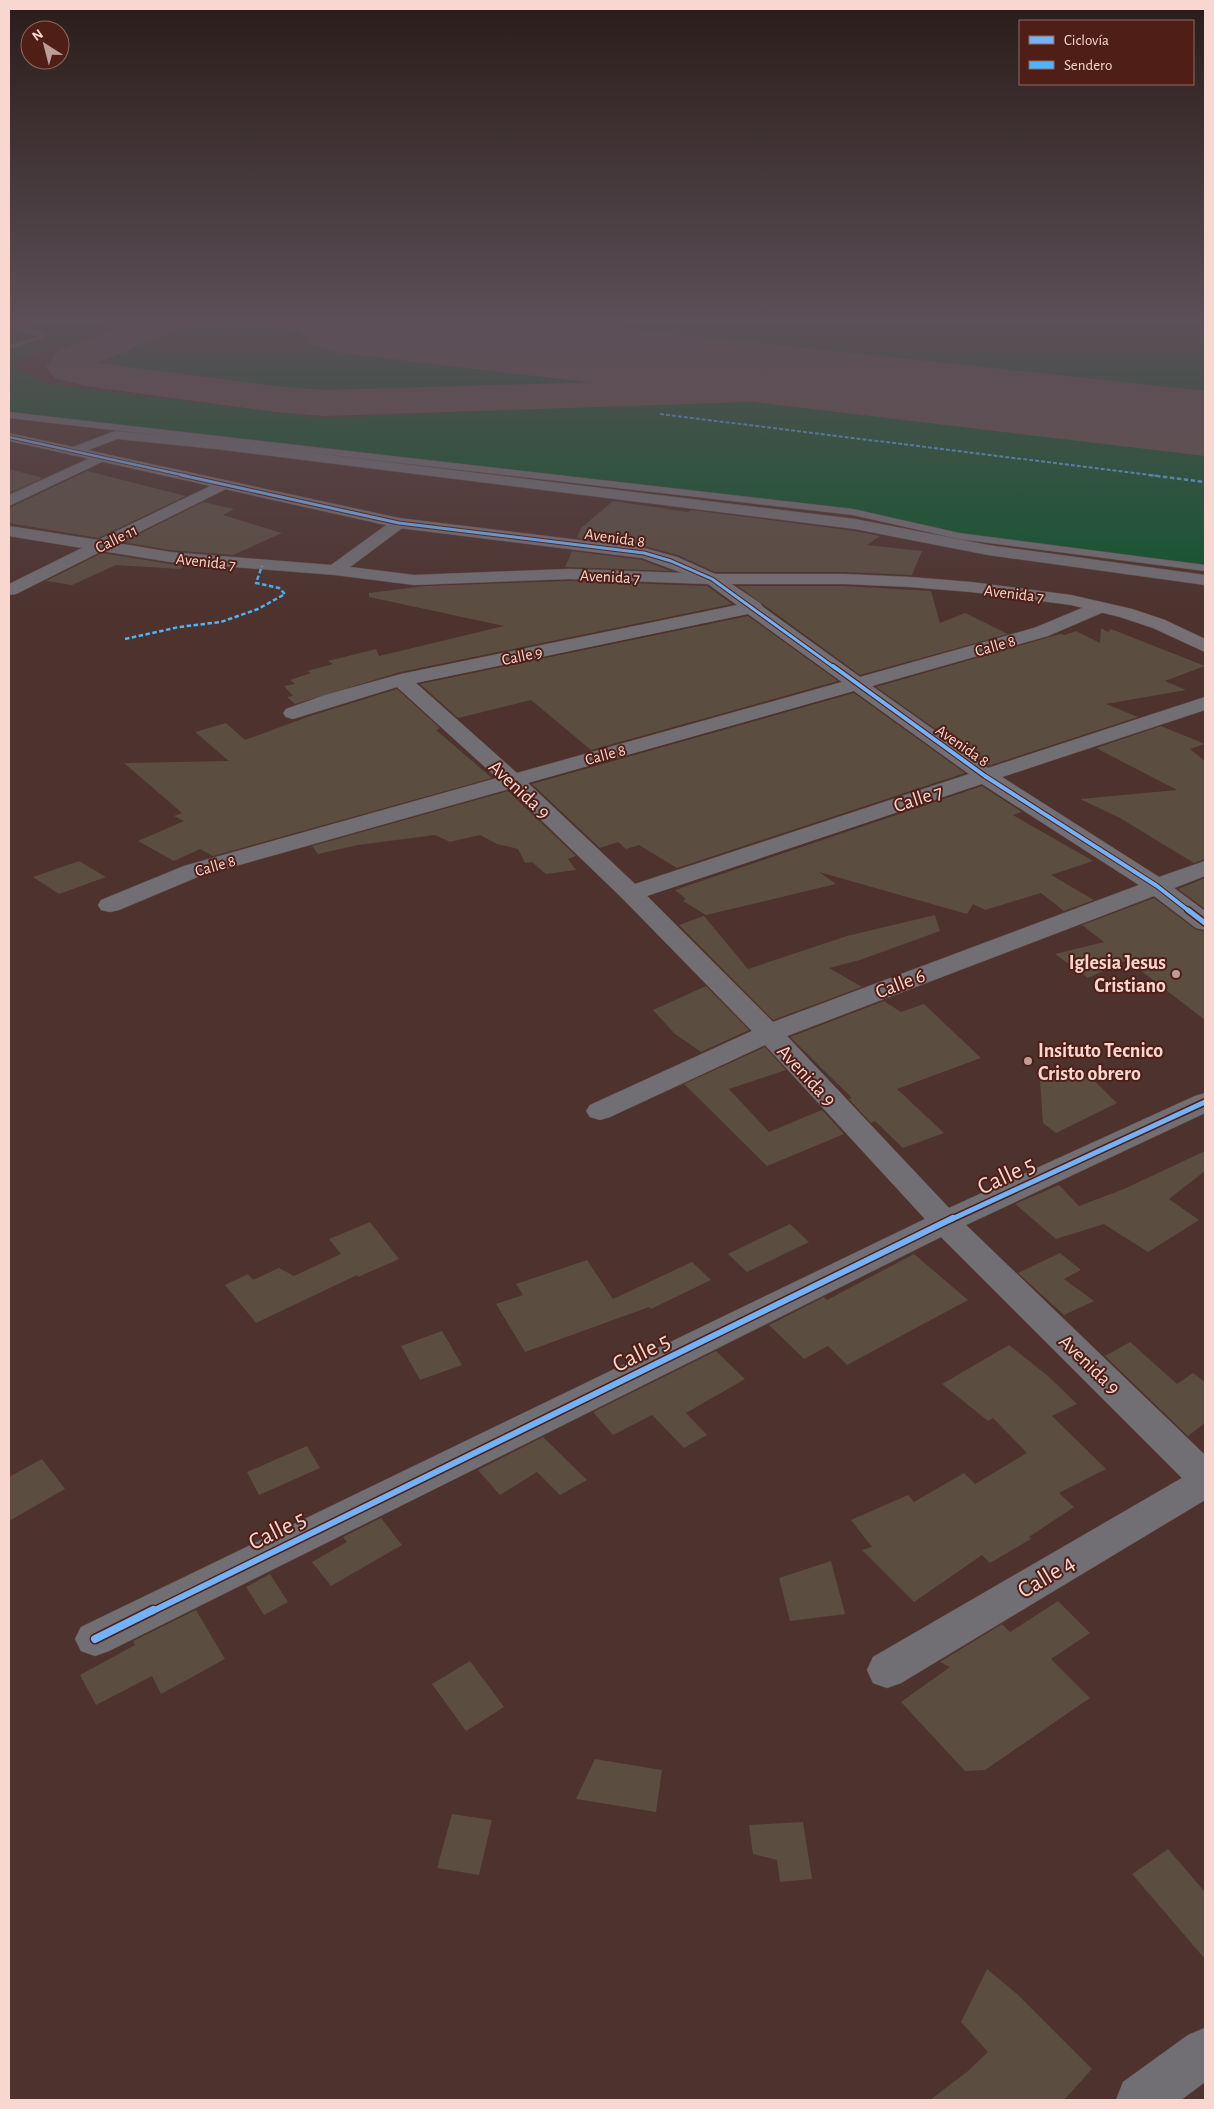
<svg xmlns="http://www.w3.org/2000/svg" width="1214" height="2109" font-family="'Alegreya Sans',sans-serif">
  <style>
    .green { fill: #0b562c }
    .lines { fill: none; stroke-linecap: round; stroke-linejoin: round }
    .taxiway { fill: #62504e; fill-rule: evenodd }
    .runway { fill: #62504e; fill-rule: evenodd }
    .building { fill: #5c4d41 }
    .lane-casing { stroke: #664e4a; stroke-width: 1 }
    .street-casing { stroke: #664e4a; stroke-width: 1 }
    .secondary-casing { stroke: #664e4a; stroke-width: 1 }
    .lane { fill: #726f74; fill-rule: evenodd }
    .street { fill: #726f74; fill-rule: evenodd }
    .secondary { fill: #767075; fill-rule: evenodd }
    .quiet-far1 { stroke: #52b3f8; stroke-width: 2; stroke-dasharray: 4 2; stroke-linecap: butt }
    .quiet { stroke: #52b3f8; stroke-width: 2.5; stroke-dasharray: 4.5 2.5; stroke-linecap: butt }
    .cycleway-far5-casing { stroke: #4f1e16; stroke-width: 4 }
    .cycleway-far4-casing { stroke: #4f1e16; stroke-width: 5 }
    .cycleway-far3-casing { stroke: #4f1e16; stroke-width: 6 }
    .cycleway-far2-casing { stroke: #4f1e16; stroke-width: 8 }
    .cycleway-far1-casing { stroke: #4f1e16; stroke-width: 9 }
    .cycleway-casing { stroke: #4f1e16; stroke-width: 11 }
    .cycleway-far5 { stroke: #73b2f8; stroke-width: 2.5 }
    .cycleway-far4 { stroke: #73b2f8; stroke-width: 3 }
    .cycleway-far3 { stroke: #73b2f8; stroke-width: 4 }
    .cycleway-far2 { stroke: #73b2f8; stroke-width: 5 }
    .cycleway-far1 { stroke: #73b2f8; stroke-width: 6 }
    .cycleway { stroke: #73b2f8; stroke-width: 8 }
    .poi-dot { fill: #bc9d97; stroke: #4f1e16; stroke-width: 2 }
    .labels { text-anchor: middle; stroke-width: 4; stroke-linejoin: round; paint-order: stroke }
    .far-street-label { font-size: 16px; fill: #f7d7d0; stroke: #4f1e16 }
    .street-label { font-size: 20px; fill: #f7d7d0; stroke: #4f1e16 }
    .poi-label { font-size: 20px; font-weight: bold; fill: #f7d7d0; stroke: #4f1e16; text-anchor: end }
    .near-street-label { font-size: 24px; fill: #f7d7d0; stroke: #4f1e16 }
  </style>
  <rect width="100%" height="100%" fill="#4d322d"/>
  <!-- green -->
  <path class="green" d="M29,325h84l-103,38 18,12 22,9 276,34 487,-22 392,47v128l-237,-32 -121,-26 -331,-36 -382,-46 -125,-18v-73z
    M232,325l109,13 -13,7 117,15 52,-2 132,15 6,3 1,3 -10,4 -281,9 -37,-1 -183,-24 -15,-4 -3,-5c37,-25 82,-30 125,-33z
    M473,325h732v81z"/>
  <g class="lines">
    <!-- taxiway -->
    <path class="taxiway" d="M124,325h50l-5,8 -72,30 178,23 49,4 550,-16 14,3 6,9 -6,9 -14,3 -550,18 -49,-4 -189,-26 -31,-8 -9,-11 11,-15z"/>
    <!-- runway -->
    <path class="runway" d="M297,325h297l611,66v65l-862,-103 -33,-8z"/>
  </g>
  <!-- building -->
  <path class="building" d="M9,469l34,9 -34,15z
    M87,471l99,25 -88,42 -89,-15v-15z
    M613,501l75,11 3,-2 164,21 25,5 -13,9 55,6 -10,24 -68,-3h-129l-37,-17 -34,-9 -67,-8 4,-10z
    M203,502l31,7 -11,6 59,18 -49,22 -63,-5 -47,-8z
    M572,551l70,9 29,11 -106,-4z
    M102,553l68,11 15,1 -5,4 -64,-4 -44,20 -26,-4z
    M569,581l138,5 25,18 -332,68 -105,32 -8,-7 6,-1 -9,-10 11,-2 -5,-4 21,-7 -4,-2 26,-7 -5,-3 48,-12 3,7 125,-30 -135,-29v-4l56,-7z
    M738,586h106l87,5 9,32 25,-10 43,21 -148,41z
    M748,616l90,65 -247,69 -60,-50 -73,18 -38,-34z
    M1101,628l7,4 3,-3 94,37 -40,15 21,9 -80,14 32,13 -150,49 -112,-79 184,-53 5,1 11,-4 24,12z
    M397,689l43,39 -4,2 56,48 -279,78 -13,-7 -26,12 -36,-20 46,-20 -10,-5 8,-3 -58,-50 105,-2 -34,-29 31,-9 19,17 65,-24z
    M854,693l111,80 -288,95 -38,-23 -13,4 -8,-7 -18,6 -68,-64z
    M1161,726l44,18 -15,5 15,12v98l-11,4 -74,-45 -40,-19 97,-9 -81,-42z
    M982,786l40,26 -9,3 80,46 -42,14 43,25 -30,11 -23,-18 -56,17 -12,-6 -6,10 -148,-42 17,12 -130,31 -23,-14 3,-2 -11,-9z
    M508,791l68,65 -8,3 8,11 -30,4 -14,-12 -7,1 -7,-14 -21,-5 -17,-9 -30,7 -15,-7 -77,10 -40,9 -6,-8z
    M79,861l27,16 -47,17 -26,-17z
    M1205,878v31l-27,-20z
    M1154,898l41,31 10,3v88l-78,-60 -39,18 -33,-24 49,-12 -22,-17z
    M935,915l5,16 -80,29 -31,8 33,19 -89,33 -94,-95 25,-9 44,53 99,-33z
    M706,986l43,44 -48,22 -26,-18 -22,-24z
    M884,1001l17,11 23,-8 57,54 -84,31 47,44 -41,15 -28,-27 -4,2 -22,-24 3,-1 -62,-61z
    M765,1047l21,23 -57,19 40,43 53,-22 22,24 -77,32 -83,-82z
    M1081,1068l36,35 -61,30 -13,-10 -3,-42z
    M1205,1151v20l-36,28 30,21 -51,32 -44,-28 -48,15 -41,-35 44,-19 20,21 45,-17z
    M370,1222l29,37 -41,18 -1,-2 -101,48 -31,-38 23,-11 5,6 26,-12 15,8 47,-22 -12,-15z
    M790,1224l19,18 -62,30 -19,-18z
    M1060,1253l21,17 -17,9 30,22 -30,14 -46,-42z
    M914,1254l54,46 -121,65 -19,-19 -24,13 -35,-34 55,-28 3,3z
    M587,1260l26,39 79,-37 19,18 -60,29 -2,-2 -124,45 -29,-48 27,-9 -7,-11z
    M442,1331l20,34 -42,15 -19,-34z
    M1130,1342l47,42 16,-11 12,9v41l-17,13 -83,-80z
    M1009,1345l39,31 29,28 -25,12 54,53 -47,24 15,14 -45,30 2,2 -41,24 -8,-8 -68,47 -52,-52 10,-3 -21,-27 57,-25 6,7 50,-29 11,11 52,-31 -34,-35 -5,3 -46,-37z
    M716,1351l29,28 -59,34 21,22 -23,13 -32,-33 -39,20 -20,-23z
    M543,1437l44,43 -27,15 -23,-23 -37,23 -22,-25z
    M307,1446l13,22 -61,27 -12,-23z
    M42,1459l23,30 -56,32v-44z
    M381,1518l21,27 -71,41 -19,-24 35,-20 -4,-5z
    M831,1561l14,53 -55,7 -11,-43z
    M270,1574l18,28 -24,13 -18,-28z
    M1058,1601l32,32 -39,26 39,39 -105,72 -20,1 -64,-69 49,-35 -10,-5 62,-38 8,8z
    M196,1610l29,49 -64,35 -9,-18 -56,29 -16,-30 55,-30 -2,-4z
    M470,1661l34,46 -38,24 -34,-47z
    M595,1759l67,11 -6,42 -80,-13z
    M452,1814l40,6 -13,55 -42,-7z
    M803,1822l9,57 -32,3 -3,-22 -24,-6 -4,-29z
    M1168,1849l37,43v67l-73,-85z
    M987,1969l30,25 75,75 -28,31h-134l38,-29 20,-19 -27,-30z"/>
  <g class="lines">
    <defs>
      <path id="lane" d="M22,325h8l1,4 15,3v5l-37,12v-4l30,-9 -14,-3z
        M9,412l844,97 106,24 246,32v6l-246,-32 -106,-24 -844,-97z"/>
      <path id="street" d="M115,431l101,10 639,78 133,26 217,30v10l-217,-30 -133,-26 -639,-80 -99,-10 -44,17 -7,-4 2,-3z
        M101,453l5,1 2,3 -2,3 -97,46v-11z
        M223,480l8,5 -3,3 -111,55 53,9 161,13 62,-45h12l2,3 -2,3 -55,41 64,8 155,-6 143,5 6,1 42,28 3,4 97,70 174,-49 60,-25h12l3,4 -3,4 -58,25 -176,50 116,82 217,-71v13l-203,67 157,100 46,-16v15l-31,12 31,23v19l-9,-2 -42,-32 -367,140 162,172 246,-112 10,-3v20l-239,112 239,230v45l-304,183 -14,5 -14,-5 -6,-13 6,-13 309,-179 -241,-241 -832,414 -14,5 -14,-5 -6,-12 6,-12 844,-408 -160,-174 -155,72 -10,3 -10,-3 -4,-6 4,-6 162,-74 -130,-133 -113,-109 -309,87 -81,34 -9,2 -9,-2 -3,-5 3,-5 83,-34 313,-88 -100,-91 -104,32 -7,-2 -3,-4 3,-4 39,-14 76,-21 336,-69 -29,-21 -139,-5 -155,6 -79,-10 -165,-13 -68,-11 -86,43 -7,1v-11l73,-36 -73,-12v-10l89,14zM748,614l94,68 -325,91 -101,-90zM854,691l115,83 -334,110 -107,-101zM982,784l157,101 -366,137 -126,-126z
        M1205,2028v54l-24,18h-65l7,-18 65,-47z"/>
      <path id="secondary" d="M9,433l390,85 245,30 33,9 38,17h129l66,3 61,5 100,13 61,14 33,11 40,19v13l-52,-24 -33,-11 -49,-12 -100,-13 -61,-5 -66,-3h-132l-70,-26 -243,-30 -390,-87z"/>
    </defs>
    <!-- lane casing -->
    <use href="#lane" class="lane-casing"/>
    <!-- street casing -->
    <use href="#street" class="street-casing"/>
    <!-- secondary casing -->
    <use href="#secondary" class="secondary-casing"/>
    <!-- lane -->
    <use href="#lane" class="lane"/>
    <!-- street -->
    <use href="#street" class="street"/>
    <!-- secondary -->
    <use href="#secondary" class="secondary"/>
    <!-- quiet-far1 -->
    <path class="quiet-far1" d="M660,414l499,62"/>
    <!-- quiet -->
    <path class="quiet" d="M1149,475l56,7
      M125,639l54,-12 42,-5 37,-13 27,-15 -6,-6 -23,-5 6,-17"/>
    <defs>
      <path id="cycleway-far5" d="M9,437l178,39"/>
      <path id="cycleway-far4" d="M181,475l218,48 245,30 27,8 41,18 123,89"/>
      <path id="cycleway-far3" d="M833,666l152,110 172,110 32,25"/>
      <path id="cycleway-far2" d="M1188,910l17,13
        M950,1220l255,-118"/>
      <path id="cycleway-far1" d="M151,1612l802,-394"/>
      <path id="cycleway" d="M95,1639l58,-29"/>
    </defs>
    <!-- cycleway-far5 casing -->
    <use href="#cycleway-far5" class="cycleway-far5-casing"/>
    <!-- cycleway-far4 casing -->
    <use href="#cycleway-far4" class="cycleway-far4-casing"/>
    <!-- cycleway-far3 casing -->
    <use href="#cycleway-far3" class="cycleway-far3-casing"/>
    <!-- cycleway-far2 casing -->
    <use href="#cycleway-far2" class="cycleway-far2-casing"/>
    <!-- cycleway-far1 casing -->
    <use href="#cycleway-far1" class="cycleway-far1-casing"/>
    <!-- cycleway casing -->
    <use href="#cycleway" class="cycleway-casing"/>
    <!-- cycleway-far5 -->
    <use href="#cycleway-far5" class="cycleway-far5"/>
    <!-- cycleway-far4 -->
    <use href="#cycleway-far4" class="cycleway-far4"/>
    <!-- cycleway-far3 -->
    <use href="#cycleway-far3" class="cycleway-far3"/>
    <!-- cycleway-far2 -->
    <use href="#cycleway-far2" class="cycleway-far2"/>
    <!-- cycleway-far1 -->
    <use href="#cycleway-far1" class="cycleway-far1"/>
    <!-- cycleway -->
    <use href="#cycleway" class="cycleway"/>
  </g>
  <!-- sky -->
  <linearGradient id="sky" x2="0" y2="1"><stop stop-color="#2a1c19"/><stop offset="0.52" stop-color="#5c4f57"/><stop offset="1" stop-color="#5c4f57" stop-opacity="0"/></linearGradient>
  <rect width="1214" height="620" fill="url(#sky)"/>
  <!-- markers -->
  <g class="poi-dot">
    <circle cx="1176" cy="974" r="5"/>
    <circle cx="1028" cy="1061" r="5"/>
  </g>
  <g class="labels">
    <!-- far-street labels -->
    <g class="far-street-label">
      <text transform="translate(615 537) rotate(8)" y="6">Avenida 8</text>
      <text transform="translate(116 538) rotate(-26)" y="6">Calle 11</text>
      <text transform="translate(206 561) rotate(6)" y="6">Avenida 7</text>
      <text transform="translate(610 576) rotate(3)" y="6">Avenida 7</text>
      <text transform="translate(1014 593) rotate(7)" y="6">Avenida 7</text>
      <text transform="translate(995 645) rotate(-16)" y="6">Calle 8</text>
      <text transform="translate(522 655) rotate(-12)" y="6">Calle 9</text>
      <text transform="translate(963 745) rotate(35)" y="6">Avenida 8</text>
      <text transform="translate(605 754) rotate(-15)" y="6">Calle 8</text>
      <text transform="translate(215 865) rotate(-16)" y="6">Calle 8</text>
    </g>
    <!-- street labels -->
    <g class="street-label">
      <text transform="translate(520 789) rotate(43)" y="7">Avenida 9</text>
      <text transform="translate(918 798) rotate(-18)" y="7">Calle 7</text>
      <text transform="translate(900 983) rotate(-21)" y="7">Calle 6</text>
      <text transform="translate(807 1075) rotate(47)" y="7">Avenida 9</text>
      <text transform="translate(1090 1364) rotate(44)" y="7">Avenida 9</text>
    </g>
    <!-- poi labels -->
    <g class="poi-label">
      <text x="1166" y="969">Iglesia Jesus<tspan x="1166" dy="23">Cristiano</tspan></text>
      <text x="1038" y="1057" text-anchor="start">Insituto Tecnico<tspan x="1038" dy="23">Cristo obrero</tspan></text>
    </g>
    <!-- near-street labels -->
    <g class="near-street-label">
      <text transform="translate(1006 1175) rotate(-25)" y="8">Calle 5</text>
      <text transform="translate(641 1352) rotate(-26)" y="8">Calle 5</text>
      <text transform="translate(277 1530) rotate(-26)" y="8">Calle 5</text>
      <text transform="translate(1046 1576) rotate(-31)" y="8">Calle 4</text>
    </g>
  </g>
  <!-- border -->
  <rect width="1214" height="2109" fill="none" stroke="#f7d7d0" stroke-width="20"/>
  <!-- legend -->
  <rect x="1019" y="20" width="175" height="65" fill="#4f1e16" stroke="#926860"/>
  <rect x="1029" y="36" width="25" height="8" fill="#73b2f8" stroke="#926860"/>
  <text x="1064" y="45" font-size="15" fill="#f7d7d0">Ciclovía</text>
  <rect x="1029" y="61" width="25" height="8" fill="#52b3f8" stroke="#926860"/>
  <text x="1064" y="70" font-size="15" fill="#f7d7d0">Sendero</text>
  <!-- north arrow -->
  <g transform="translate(45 45) rotate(324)"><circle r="24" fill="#4f1e16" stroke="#926860"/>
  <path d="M0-4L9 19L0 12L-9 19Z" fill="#bc9d97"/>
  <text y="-8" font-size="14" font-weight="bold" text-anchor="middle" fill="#f7d7d0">N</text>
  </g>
</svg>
